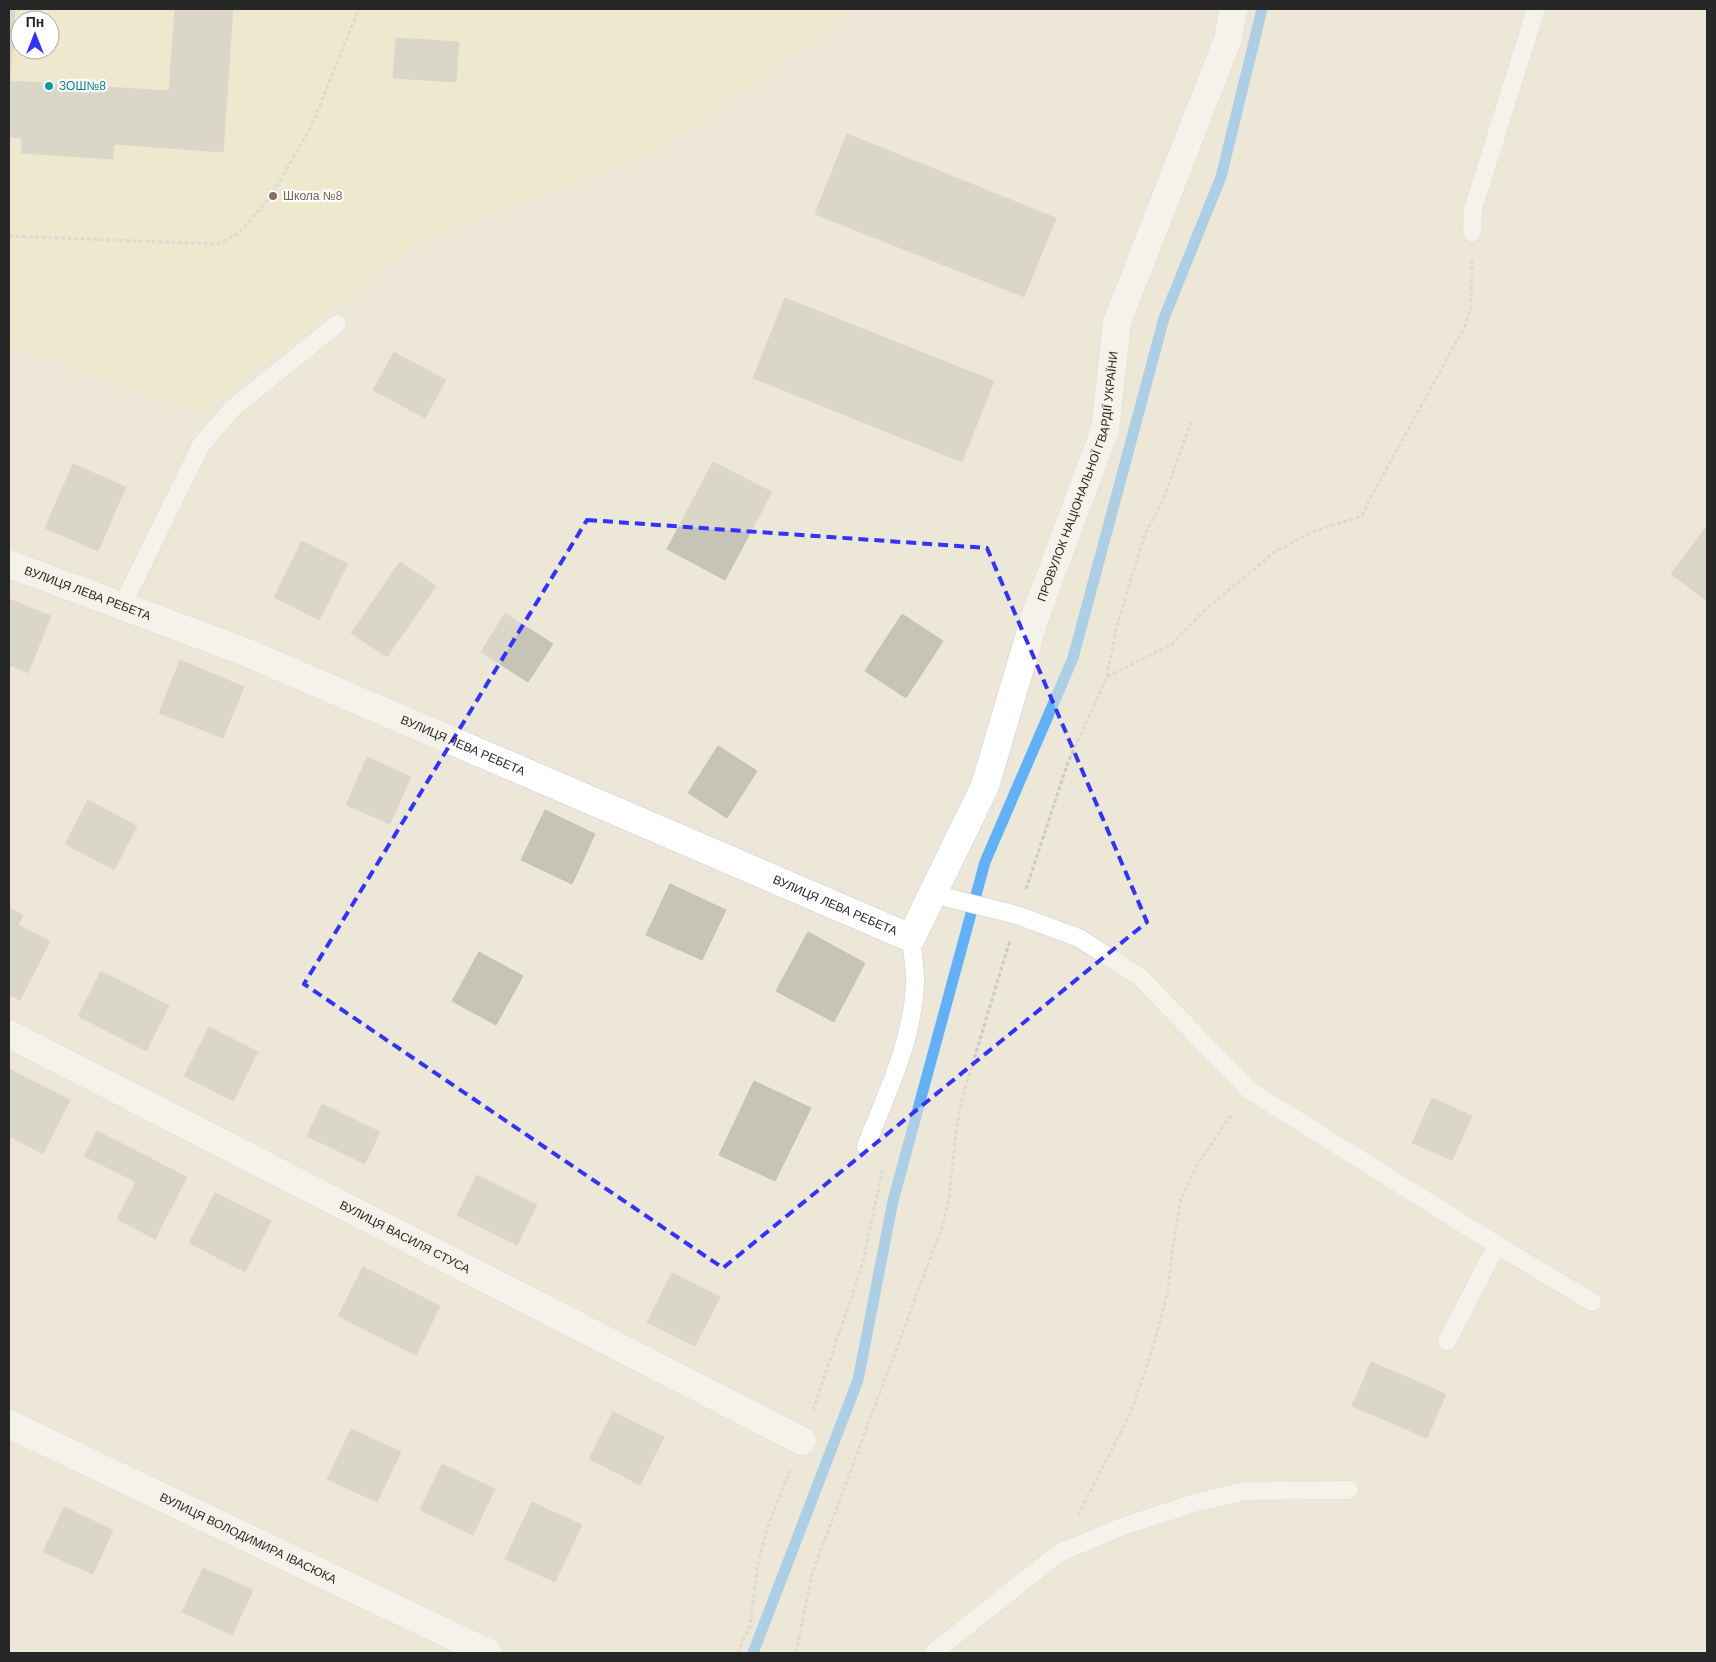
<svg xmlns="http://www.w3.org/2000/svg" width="1716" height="1662" font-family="Arial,sans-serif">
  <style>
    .education { fill: #efeac4; fill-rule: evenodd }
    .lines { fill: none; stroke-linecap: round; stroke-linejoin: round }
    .stream { stroke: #60b1f8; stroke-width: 11 }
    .building { fill: #c6c3b7; stroke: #c7c3b1 }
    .lane-casing { stroke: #cdcce2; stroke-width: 19 }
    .street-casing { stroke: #cdcce2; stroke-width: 29 }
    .secondary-casing { stroke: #cdcce2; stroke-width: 29 }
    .path { stroke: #cbcbcb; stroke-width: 3; stroke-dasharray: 4 2.5; stroke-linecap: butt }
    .lane { stroke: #fff; stroke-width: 18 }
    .street { stroke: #fff; stroke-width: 28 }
    .secondary { stroke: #fff; stroke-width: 28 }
    .marked { fill: none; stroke: #3331ff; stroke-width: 4; stroke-dasharray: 10 6; stroke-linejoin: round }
    .culture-dot { fill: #0f9aa8; stroke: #fff; stroke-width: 2 }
    .education-dot { fill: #8d6e63; stroke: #fff; stroke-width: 2 }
    .labels { text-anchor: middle; stroke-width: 4.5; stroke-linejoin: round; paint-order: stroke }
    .culture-label { font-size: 12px; fill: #0d838f; stroke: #fff; text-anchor: start }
    .education-label { font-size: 12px; fill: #785e54; stroke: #fff; text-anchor: start }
    .street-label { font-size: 12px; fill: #272727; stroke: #fff }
  </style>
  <rect width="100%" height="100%" fill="#ece7d7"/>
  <!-- education -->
  <path class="education" d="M9,9h849l-203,143 -234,88 -222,174 -190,-70zM20,20h30v30h-30z"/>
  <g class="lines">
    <!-- stream -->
    <path class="stream" d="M753,1653l105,-273 35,-179 92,-339 88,-204 91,-340 57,-141 41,-168"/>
  </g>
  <!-- building -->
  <path class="building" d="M9,9h6l-5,72 159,10 6,-82h58l-10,143 -109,-8 -1,15 -92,-6 1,-15 -13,-1z
    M396,38l63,4 -3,40 -63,-4z
    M847,134l209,84 -32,79 -209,-83z
    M785,298l209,83 -32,81 -209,-84z
    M394,352l52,28 -21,38 -52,-28z
    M713,462l59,30 -47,88 -58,-31z
    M73,464l53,23 -28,64 -53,-23z
    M1705,528l2,2v71l-36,-27z
    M302,541l46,23 -29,56 -45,-23z
    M400,562l36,24 -49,71 -36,-24z
    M9,599l42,17 -23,57 -19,-8z
    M505,613l48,31 -25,38 -47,-30z
    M902,614l41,27 -37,57 -41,-27z
    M180,660l64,27 -21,51 -64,-25z
    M718,746l39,25 -30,47 -39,-25z
    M367,757l44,20 -21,47 -44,-19z
    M88,800l49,26 -23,44 -49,-26z
    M545,810l50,24 -23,50 -51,-24z
    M670,884l56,26 -24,50 -56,-25z
    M9,908l14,7 -5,10 32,16 -30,59 -11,-5z
    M808,932l57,31 -31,59 -58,-31z
    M479,952l44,24 -27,49 -44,-24z
    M101,971l68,35 -23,45 -68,-35z
    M209,1027l49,25 -25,49 -49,-25z
    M9,1069l61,31 -27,54 -34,-18z
    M754,1081l57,27 -36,73 -56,-26z
    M1432,1098l40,18 -20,44 -40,-17z
    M322,1104l58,28 -15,32 -58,-28z
    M97,1131l90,46 -32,62 -38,-20 19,-37 -52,-26z
    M477,1175l60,30 -20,40 -60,-30z
    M215,1193l56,28 -26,51 -56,-29z
    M363,1267l77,39 -24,49 -78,-39z
    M672,1273l48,24 -25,49 -48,-24z
    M1371,1362l75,32 -19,44 -75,-32z
    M613,1412l51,25 -24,48 -51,-26z
    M351,1429l50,23 -24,50 -50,-23z
    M442,1464l53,25 -22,46 -53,-25z
    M532,1502l50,23 -27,57 -50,-23z
    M64,1507l49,23 -20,44 -50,-22z
    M203,1568l50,22 -21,45 -50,-23z"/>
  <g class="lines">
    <defs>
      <path id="lane" d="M1472,233l1,-24 63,-200
        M122,606l79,-161 32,-37 104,-84
        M933,894l84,21 62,23 61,39 109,113 248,155 95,57
        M866,1146c21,-53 46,-104 49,-161 1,-15 -3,-32 -4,-47
        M1447,1341l50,-96
        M933,1653l126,-100 65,-27 74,-24 48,-11 103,-1"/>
      <g id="street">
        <path id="s1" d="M9,564l234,87 668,287 74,-152 50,-169 70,-187 12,-108 111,-283 5,-30"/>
        <path id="s2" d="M9,1034l793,407"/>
      </g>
      <g id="secondary">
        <path id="s3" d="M9,1424l479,229"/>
      </g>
    </defs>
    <!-- lane casing -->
    <use href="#lane" class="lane-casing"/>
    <!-- street casing -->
    <use href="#street" class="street-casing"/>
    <!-- secondary casing -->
    <use href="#secondary" class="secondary-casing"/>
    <!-- path -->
    <path class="path" d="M9,236l208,8 21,-10 33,-38 40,-69 48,-118
      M1107,677l10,-52 28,-91 18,-34 28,-78
      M1026,889l42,-127 39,-85 65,-33 35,-36 69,-57 39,-20 47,-15 10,-21 92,-167 7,-20 1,-48
      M813,1410l50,-148 20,-95
      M1078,1515l53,-103 20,-58 17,-63 5,-46 8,-46 17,-36 35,-50
      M738,1653l12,-28 7,-56 10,-41 23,-58
      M796,1653l16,-79 130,-347 7,-28 7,-67 6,-33 48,-159"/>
    <!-- lane -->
    <use href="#lane" class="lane"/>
    <!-- street -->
    <use href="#street" class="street"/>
    <!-- secondary -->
    <use href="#secondary" class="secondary"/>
  </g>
  <!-- marked area -->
  <path d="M0 0H1716V1662H0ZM587,520l400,28 160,374 -424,346 -419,-284z" fill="#ece7d7" fill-opacity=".55" fill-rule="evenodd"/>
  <path class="marked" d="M587,520l400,28 160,374 -424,346 -419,-284z"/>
  <!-- markers -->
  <circle class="culture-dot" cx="49" cy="86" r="5"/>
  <circle class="education-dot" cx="273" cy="196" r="5"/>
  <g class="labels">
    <!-- culture labels -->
    <g class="culture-label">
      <text x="59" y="90">ЗОШ№8</text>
    </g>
    <!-- education labels -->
    <g class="education-label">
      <text x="283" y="200">Школа №8</text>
    </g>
    <!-- street labels -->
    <g class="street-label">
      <text dy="4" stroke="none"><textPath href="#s1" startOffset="1470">ПРОВУЛОК НАЦІОНАЛЬНОЇ ГВАРДІЇ УКРАЇНИ</textPath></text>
      <text dy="4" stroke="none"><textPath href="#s1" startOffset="84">ВУЛИЦЯ ЛЕВА РЕБЕТА</textPath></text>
      <text dy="4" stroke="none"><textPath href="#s1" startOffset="489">ВУЛИЦЯ ЛЕВА РЕБЕТА</textPath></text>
      <text dy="4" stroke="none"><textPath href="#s1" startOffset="894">ВУЛИЦЯ ЛЕВА РЕБЕТА</textPath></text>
      <text dy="4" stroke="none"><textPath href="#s2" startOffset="445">ВУЛИЦЯ ВАСИЛЯ СТУСА</textPath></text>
      <text dy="4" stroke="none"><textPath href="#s3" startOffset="265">ВУЛИЦЯ ВОЛОДИМИРА ІВАСЮКА</textPath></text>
    </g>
  </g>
  <!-- border -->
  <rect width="1716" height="1662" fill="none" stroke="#272727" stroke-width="20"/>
  <!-- north arrow -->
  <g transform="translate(35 35)"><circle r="24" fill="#ffffff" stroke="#a9a9a9"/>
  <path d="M0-4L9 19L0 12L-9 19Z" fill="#3331ff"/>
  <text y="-8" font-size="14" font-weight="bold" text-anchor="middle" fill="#272727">Пн</text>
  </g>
</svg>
